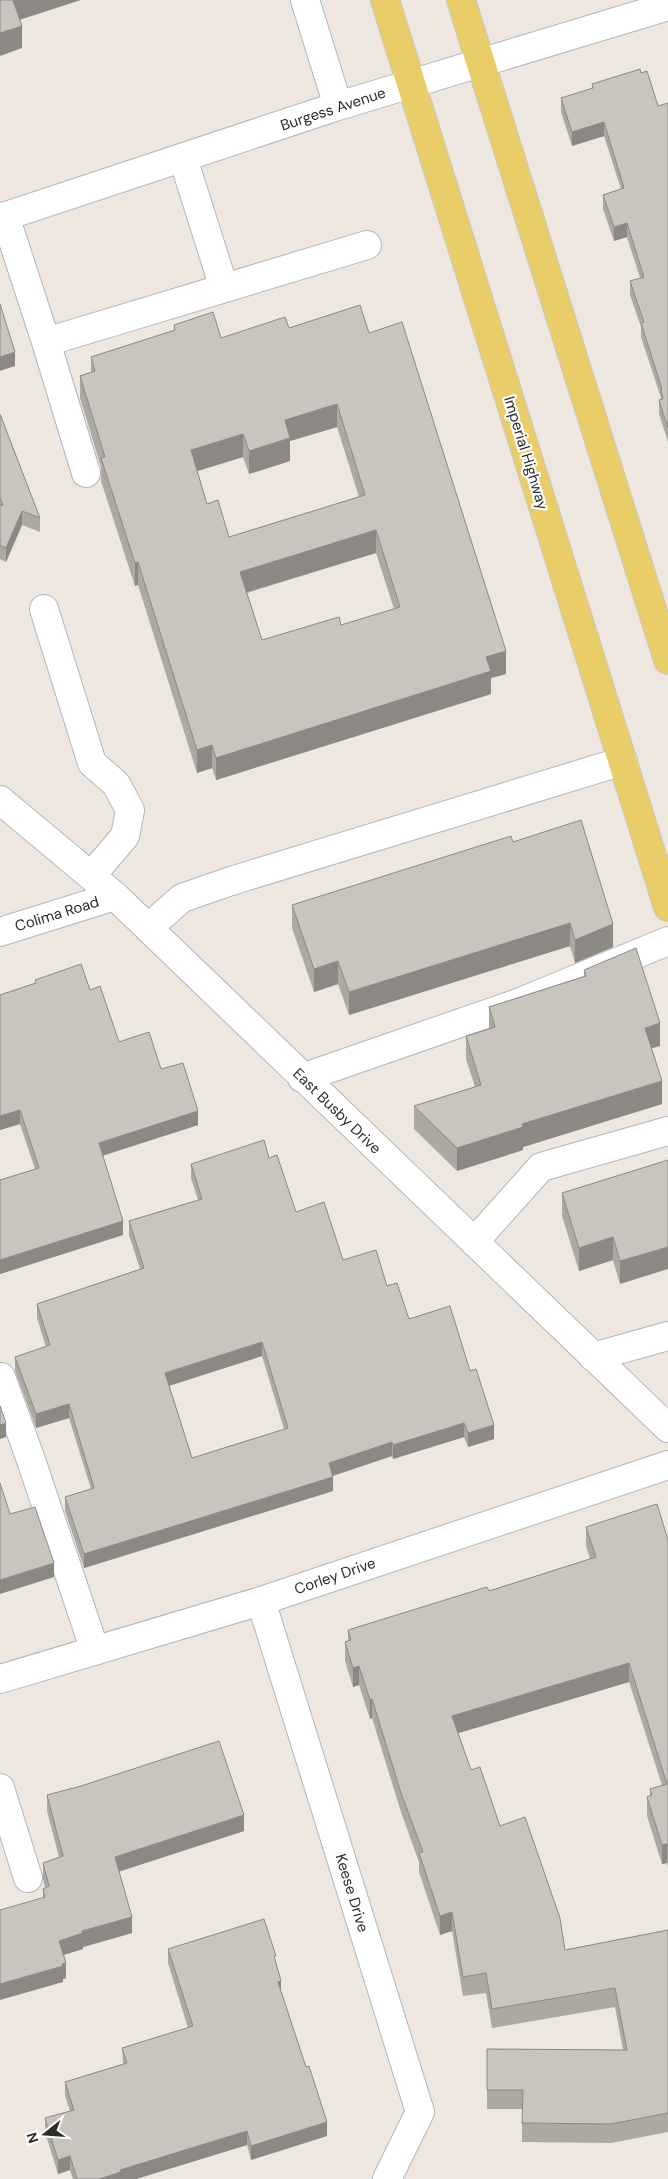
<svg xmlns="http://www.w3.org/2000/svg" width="668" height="2179" font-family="'DM Sans',sans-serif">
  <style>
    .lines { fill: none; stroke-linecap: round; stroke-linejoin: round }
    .minor-casing { stroke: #b2b5be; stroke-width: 30 }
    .major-casing { stroke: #c8c8c8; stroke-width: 30 }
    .minor { stroke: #fff; stroke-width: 28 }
    .major { stroke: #e9cd68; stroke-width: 28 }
    .wall { fill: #aca9a3; fill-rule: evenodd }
    .shaded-wall { fill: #8c8985 }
    .building { fill: #c8c4be; stroke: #8c8985; fill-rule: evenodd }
    .labels { text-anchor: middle; stroke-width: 4.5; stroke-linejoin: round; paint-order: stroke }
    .street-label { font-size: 15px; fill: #2c2c2c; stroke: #fff }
  </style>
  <rect width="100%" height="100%" fill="#ede7df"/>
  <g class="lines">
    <defs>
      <path id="minor" d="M305,0l33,106
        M183,158l41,130
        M5,216l41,126 321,-97
        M0,218l338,-112 330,-100
        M46,342l40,131
        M44,609l48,154 24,21 14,26 -5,26 -34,40
        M0,800l115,96 553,532
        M148,928l34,-30 49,-17 392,-120
        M0,932l115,-36
        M302,1078l216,-75 150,-62
        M474,1242l67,-75 127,-36
        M593,1357l75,-21
        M1,1377l30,83 64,191
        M261,1601l159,511 -33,67
        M0,1679l261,-78 407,-136
        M0,1788l28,90"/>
      <path id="major" d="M385,0l283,907
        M461,0l207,660"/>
    </defs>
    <!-- minor casing -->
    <use href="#minor" class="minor-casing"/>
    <!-- major casing -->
    <use href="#major" class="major-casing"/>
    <!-- minor -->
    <use href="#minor" class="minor"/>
    <!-- major -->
    <use href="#major" class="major"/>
  </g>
  <!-- wall -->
  <path class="wall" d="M641,73l17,33 10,-3v339l-9,-28v-14h2v-2l-20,-61v-10l-11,-32v-14l10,-3 -13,-41 -13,4 -11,-32v-14l18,-6 -17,-53 -32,10 -11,-34v-14l31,-9v-5z
    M174,325l47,13 68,-10 80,5 137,341 -15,4v16l-275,86 -4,-12 -15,5 -59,-188 -3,1 -34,-105v-14l-21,-69v-22l11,-4v-15l83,-26zM337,427l22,70 -130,40 -22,-33 -10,-33 46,-14 6,17 41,-13v-20zM376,553l18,56 -53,16 -79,15 -15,-47z
    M0,414l40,104v14l-18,-7 -16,37 -6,-3z
    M513,842l100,105 -38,16 -5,-17 -221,69 -11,-31 -24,8 -22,-64v-23z
    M584,970l76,76 -8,2 10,56 -139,43v3l-66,21 -43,-42v-23l61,-19 -9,-28v-23l23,-7v-22l95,-31z
    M35,980l55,10 29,52 42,27 37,56 -95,30 20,80 -123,39v-94l35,-11 -15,-45 -20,6v-135l35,-12z
    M269,1158l27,54 47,48 44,26 22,33 61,52 24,68 -26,8 -4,-10 -71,22 -1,-3 -59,20v15l-249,77 -19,-57v-14l26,-8 -22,-71 -33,10 -21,-57v-14l31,-10 -9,-29v-14l103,-35 -11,-34v-14l69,-21 -7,-22v-14zM262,1356l22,73 -92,29 -23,-72z
    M668,1160l-48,124 -7,-24 -34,11 -17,-55v-23z
    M586,1527l82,13v326l-1,-3 -5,1 -15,-48v-19l3,-1v-7l12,-4 -33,-103 -171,51 13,37 94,180 103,-20v202l-57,11 -89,-1v-33h-35v-60l136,1 -8,-43 -123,21 -6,-35 -23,3 -11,-65 -12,4 -21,-63v-10l-18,-50 -29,-94 -2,1 -11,-34 -6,2 -8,-26v-19l3,-1v-11l141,-39 101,-32 -4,-13z
    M47,1795l197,36 -125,40 13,62 -49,14v2l-19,6 2,23 -3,1v3l-20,-85v-8l2,-1 -2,-9v-16l16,-6 -12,-46z
    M168,1949l108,15 5,28 46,144 -76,24 -4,-15 -111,34h-63l-3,-9 -12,4 -13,-42v-14l25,-7 -5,-15v-14l58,-18 -1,-16 66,-20 -20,-65z"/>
  <!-- shaded-wall -->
  <path class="shaded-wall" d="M13,0h68l-68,22z
    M22,26v22l-22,8v-23z
    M604,122v14l-32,10v-14z
    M627,223v14l-13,4v-14z
    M15,352v14l-15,5v-14z
    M337,404v23l-47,14v20l-41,13v-23l36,-31z
    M243,434v23l-52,16v-23z
    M22,511v14l-16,37v-14z
    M376,530v23l-136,41v-22z
    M138,562v23l-3,1v-23z
    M506,651v23l-15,4v16l-275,86v-22l270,-101z
    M212,745v23l-15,5v-23z
    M570,923v23l-221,69v-23z
    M613,924v23l-38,16v-23z
    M338,961v23l-24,8v-23z
    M660,1023v23l-15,4v-22z
    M662,1081v23l-139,43v3l-66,21v-23l65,-24z
    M20,1110v14l-20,6v-14z
    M198,1111v14l-99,32v-14z
    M123,1221v14l-123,39v-14z
    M613,1237v23l-34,11v-23z
    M668,1247v22l-48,15v-23z
    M262,1342v14l-97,31v-14z
    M69,1404v14l-33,10v-14z
    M6,1423v14l-6,2v-14z
    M464,1423v14l-71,22v-14z
    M494,1425v14l-26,8v-14z
    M392,1442v14l-63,21v-14z
    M333,1477v14l-249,77v-14z
    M54,1563v14l-54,17v-14z
    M629,1663v19l-177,53v-19z
    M359,1666v19l-6,2v-19z
    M372,1699v19l-2,1v-19z
    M244,1815v16l-129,42v-16z
    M667,1844v19l-5,1v-19z
    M452,1912v19l-12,4v-19z
    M132,1917v16l-49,14v2l-24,7v-15l23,-10z
    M66,1963v15l-3,1v3l-63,18v-16z
    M281,1981v14l-3,-13z
    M327,2122v14l-76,24v-14z
    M247,2131v14l-111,34h-37l21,-9z
    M70,2156v14l-12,4v-14z"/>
  <!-- building -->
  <path class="building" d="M0,0h13l9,26 -22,7z
    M640,69l1,4 6,-2 11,35 10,-3v325l-9,-28 4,-1 -2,-10h1l-21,-66 3,-1 -14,-41 14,-4 -17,-54 -13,4 -11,-32 21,-7 -20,-66 -32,10 -11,-34 32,-10 -1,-4z
    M0,304l15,48 -15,5z
    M360,305l9,28 33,-11 104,329 -20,6 5,14 -275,87 -4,-13 -15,5 -59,-188 -3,1 -34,-105 4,-1 -25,-81 15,-5 -4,-14 84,-27 -1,-5 39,-13 8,26 64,-21 4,11zM337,404l28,91 -136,42 -11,-37 -11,4 -16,-54 52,-16 6,17 41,-13 -5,-18zM376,530l24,77 -59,18 -2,-8 -77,23 -22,-68z
    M0,414l40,104 -18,-7 -16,37 -6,-3v-41l3,2 -3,-9z
    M581,820l32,104 -38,16 -5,-17 -221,69 -11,-31 -24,8 -22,-64 219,-69 2,6z
    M636,948l24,75 -15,5 17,53 -140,43 1,3 -66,21 -43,-42 67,-21 -15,-49 29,-9 -6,-20 97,-31 -2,-6z
    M81,964l9,26 10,-4 19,56 30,-10 12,37 22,-6 15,48 -99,32 24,78 -123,39v-80l39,-12 -19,-58 -20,6v-121l36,-12 -1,-3z
    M264,1140l5,18 8,-3 19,57 28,-10 19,58 33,-10 11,36 10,-3 12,36 41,-13 20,65 6,-2 18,56 -26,8 -4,-10 -71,22 -1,-3 -63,21 4,14 -249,77 -19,-57 29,-9 -25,-84 -33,10 -21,-57 35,-12 -13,-41 107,-36 -15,-47 73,-22 -11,-35zM262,1342l26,86 -96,30 -27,-85z
    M668,1160v87l-48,14 -7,-24 -34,11 -17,-55z
    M0,1406l6,17 -6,2z
    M0,1483l10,31 25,-7 19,56 -54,17z
    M657,1504l11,36v307l-1,-3 -5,1 -15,-48 5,-2 -2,-6 17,-5 -38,-121 -177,53 19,54 9,-3 20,59 25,-9 35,101 5,32 103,-20v183l-57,11 -89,-1 1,-33h-36v-41l140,1 -12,-62 -123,21 -6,-36 -23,4 -11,-65 -12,4 -21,-63 4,-1 -22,-59 -29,-94 -2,1 -11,-34 -6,2 -8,-26 6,-2 -3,-10 139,-43 2,4 107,-34 -10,-30z
    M219,1741l25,74 -129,42 17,60 -50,14 1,2 -24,8 7,22 -4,1 1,2 -63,18v-74l45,-13 -2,-8 6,-3 -6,-23 20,-7 -16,-61 34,-9z
    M264,1919l12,37h-2l7,25 -3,1 28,85 3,-1 18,56 -76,24 -4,-15 -127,39 1,2 -22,7h-22l-7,-23 -12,4 -13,-42 29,-8 -9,-28 62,-19 -5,-15 71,-22 -25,-77z"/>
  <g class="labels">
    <!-- street labels -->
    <g class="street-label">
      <text transform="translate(333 109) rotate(-18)" y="5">Burgess Avenue</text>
      <text transform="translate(526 453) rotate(73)" y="5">Imperial Highway</text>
      <text transform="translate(57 914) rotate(-17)" y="5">Colima Road</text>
      <text transform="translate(337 1111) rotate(44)" y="5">East Busby Drive</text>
      <text transform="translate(335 1576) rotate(-19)" y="5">Corley Drive</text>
      <text transform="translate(352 1893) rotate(73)" y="5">Keese Drive</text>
    </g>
  </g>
  <!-- north arrow -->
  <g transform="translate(45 2134) rotate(253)" stroke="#ffffff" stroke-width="4" paint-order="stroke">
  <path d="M0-4L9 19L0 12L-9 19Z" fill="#2c2c2c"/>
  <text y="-8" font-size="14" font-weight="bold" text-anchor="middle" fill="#2c2c2c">N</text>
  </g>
</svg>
